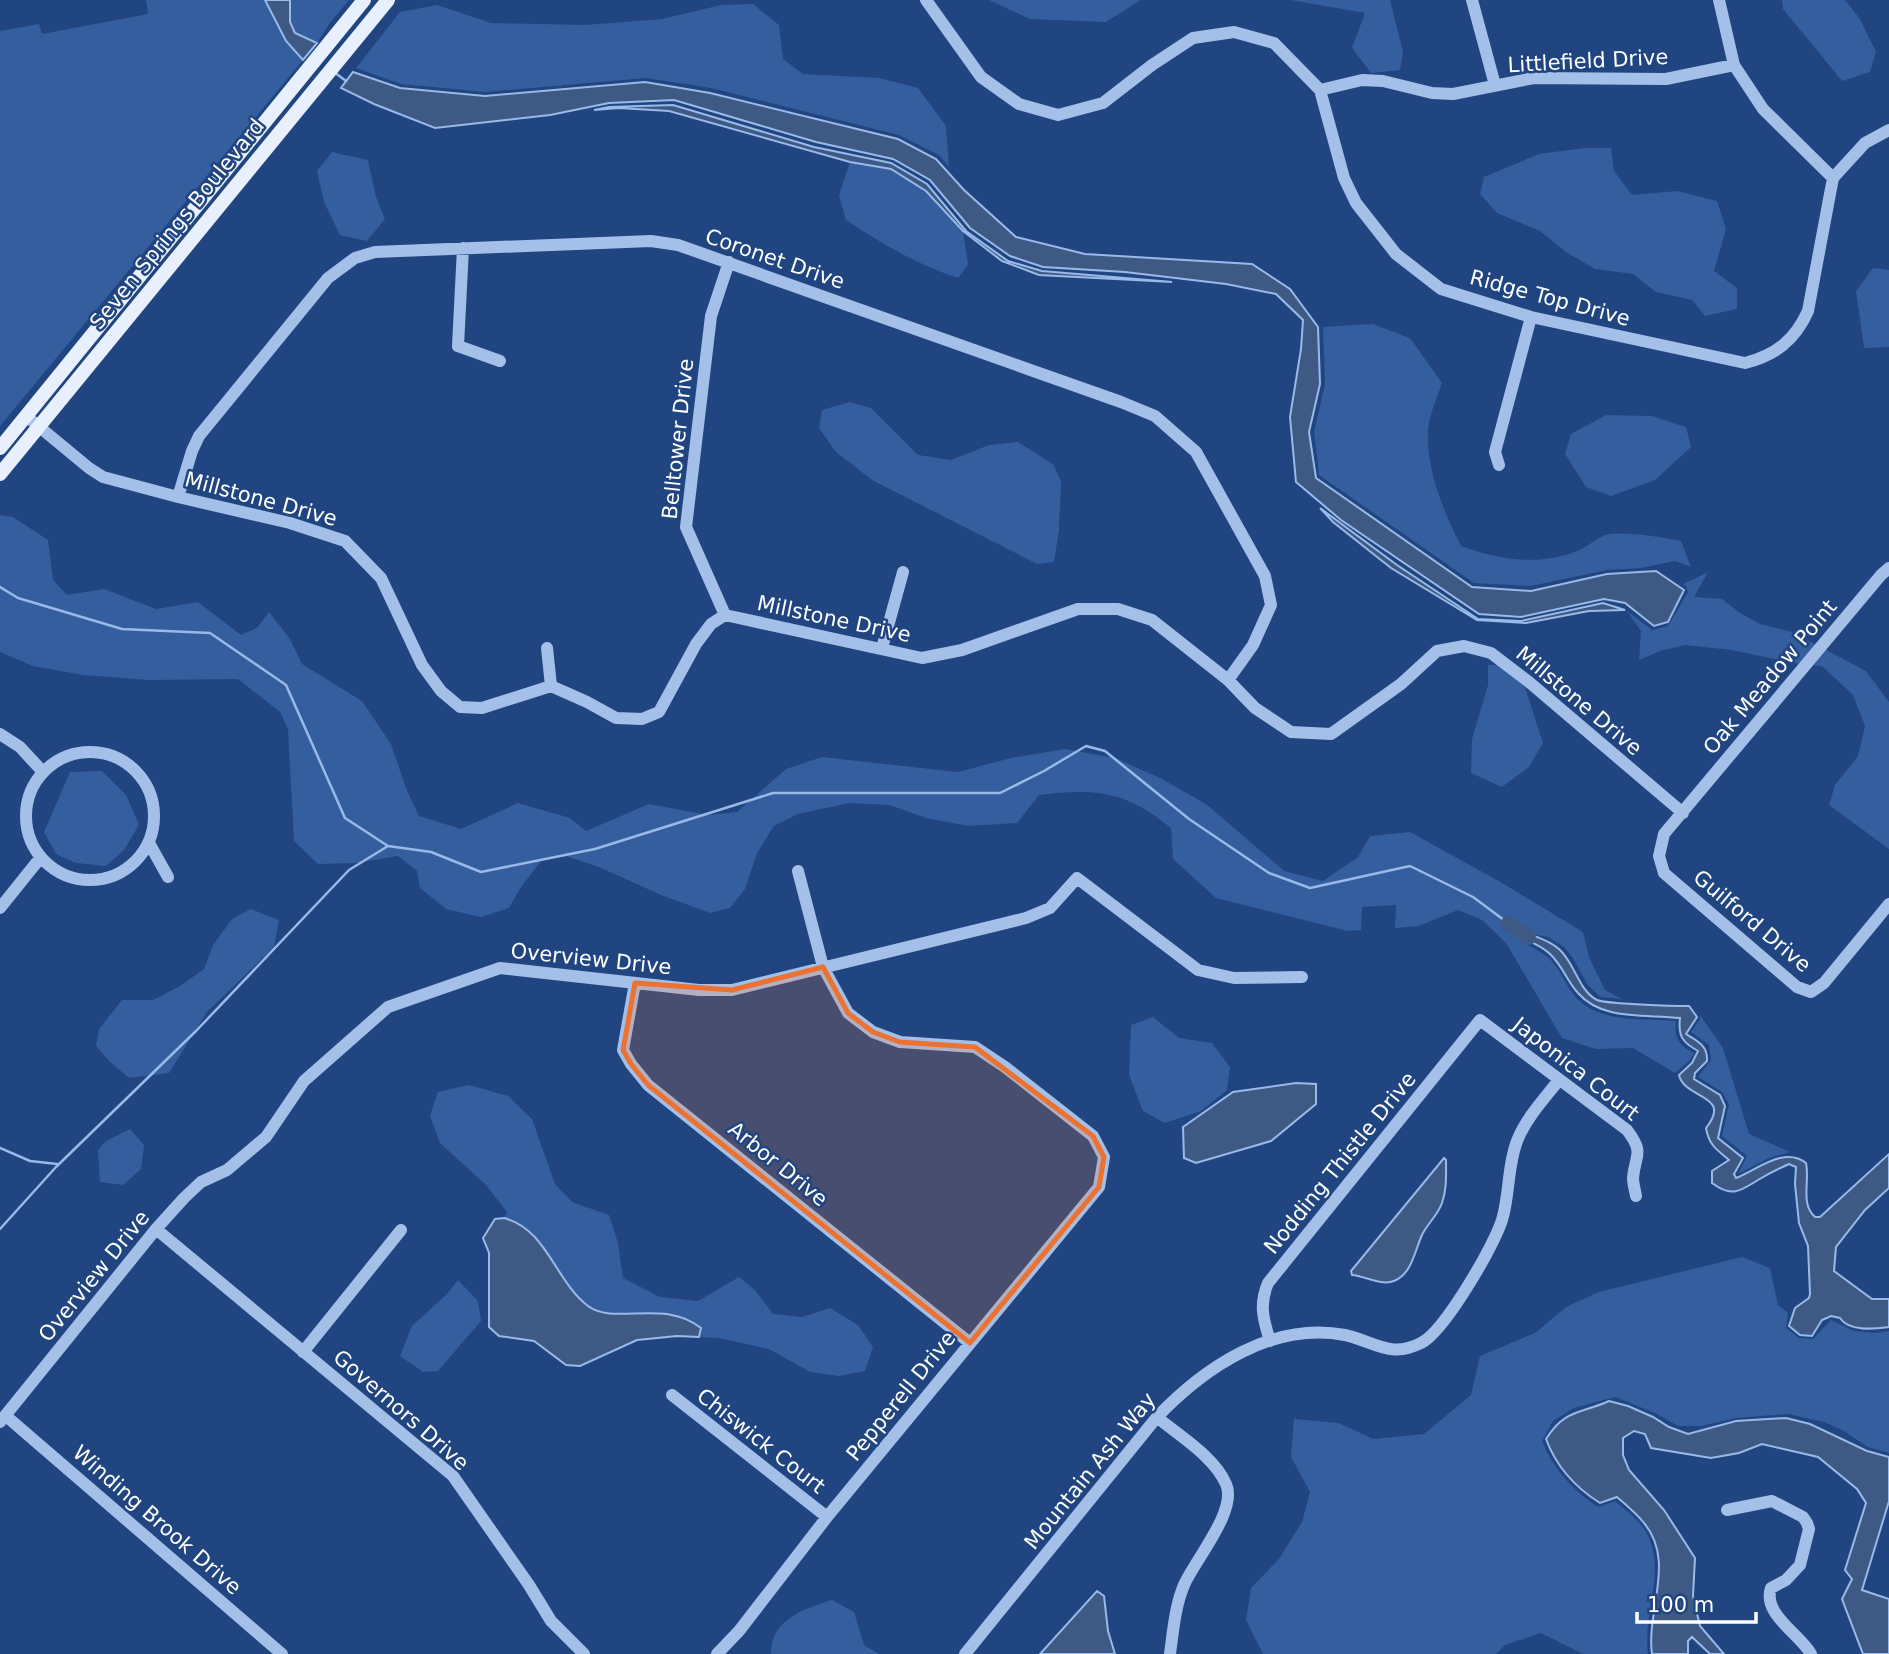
<svg xmlns="http://www.w3.org/2000/svg" width="1889" height="1654" font-family="'DejaVu Sans',sans-serif">
  <style>
    .green { fill: #345e9e }
    .water { fill: #3e5a84; stroke: #99bae9; stroke-width: 2 }
    .lines { fill: none; stroke-linecap: round; stroke-linejoin: round }
    .stream { stroke: #99bae9; stroke-width: 2.5 }
    .river { stroke: #3e5a84; stroke-width: 14 }
    .minor { stroke: #a5c0e8; stroke-width: 12 }
    .major { stroke: #e8effd; stroke-width: 14 }
    .marked { fill: #eb7230; fill-opacity: 0.2; stroke: #eb7230; stroke-width: 5; stroke-linejoin: round }
    .labels { text-anchor: middle; stroke-width: 5; stroke-linejoin: round; paint-order: stroke }
    .street-label { font-size: 21px; fill: #fff; stroke: #204580 }
  </style>
  <rect width="100%" height="100%" fill="#204580"/>
  <!-- green -->
  <path class="green" d="M146,0h119l21,41 17,19 -303,366v-395l39,-7 3,10 106,-20z
    M290,0h59l-20,24 -12,19 -22,-10 -5,-11z
    M989,0h152l-35,22 -76,-3z
    M1291,0h99l13,52 -3,18 -29,3 -19,-25 13,-35z
    M1782,0h63l15,19 16,33 -6,20 -28,9 -59,-72z
    M753,4l26,21 4,34 20,15 76,4 39,10 28,38 3,41 -10,-12 -40,-20 -188,-47 -65,-10 -161,14 -84,-8 -45,-16 44,-56 37,-7 54,18 94,2 77,-6 59,-14z
    M1585,148h26l3,23 18,24 45,-4 40,10 9,28 -12,42 23,17v21l-32,7 -13,-16 -36,-8 -23,-18 -38,-5 -29,-17 -26,-21 -43,-18 -17,-19 4,-17 55,-23z
    M332,152l36,8 8,37 9,22 -18,22 -27,-6 -16,-33 -7,-31z
    M850,162l41,7 35,22 37,40 5,34 -10,13c-42,-14 -76,-34 -112,-58l-7,-25z
    M1873,268l16,2v77l-25,1 -8,-57z
    M1373,324l37,14 32,45c-5,15 -13,32 -14,48 -2,39 16,81 33,115 38,14 78,20 116,5 11,-4 22,-16 33,-17 24,-2 48,3 71,7l10,26 -16,-6 -34,7 -34,2 -76,16 -57,-3 -155,-108 -5,-43 11,-48 -2,-57z
    M850,402l21,6 47,47 33,5 38,-15 29,-3 35,22 8,17 -2,49 -5,32 -17,2 -165,-84 -36,-28 -17,-24 3,-18z
    M1606,415l46,1 34,11 5,20 -36,33 -44,16 -25,-9 -21,-33 6,-20z
    M0,515l13,2 35,23 5,40 14,15 37,-6 52,20 42,-7 43,33 16,-7 12,-16 21,27 12,25 60,37 29,43 16,47 12,25 42,13 57,-26 52,15 16,13 63,-27 59,11 29,-3 49,-43 36,-12 136,15 53,-14 54,-9 50,9 47,21 44,25 78,67 39,10 35,-24 12,-21 40,-4 87,48 86,52 6,25 16,33 17,9 -22,-2 -13,-13 -14,-26 -9,-11 -16,-10 -15,-3 -15,-9 -6,3c5,16 21,18 33,27 13,9 19,27 29,40 23,29 68,23 102,26 -2,17 3,25 18,32l-4,7 -15,13 -42,-25 -37,1 -34,-11 -56,-95 -24,-23 -24,-10 -39,16 -24,2 1,-23 -34,2 -1,23 -13,1 -132,-33 -43,-39 -2,-31c-45,-37 -75,-40 -132,-33l-22,28 -49,3 -42,-8 -36,-13 -41,-2 -51,11 -24,12 -17,27 -12,36 -15,19 -20,5 -49,-18 -62,-28 -33,-11 -25,5 -20,26 -12,21 -28,9 -35,-8 -26,-21 -3,-17 -19,-15 -43,7 -37,1 -24,-23 -6,-112 -8,-17 -42,-33 -90,1 -65,-5 -50,-9 -33,-14z
    M1708,572l-14,25 28,2 18,14 20,11 32,8 74,39 23,31v147l-60,-44 6,-20 23,-29 7,-30 -12,-31 -31,-29 -29,-3 -61,-13 -47,-5 -25,6 -21,9 2,-29 -14,-20 25,19 16,-4 20,-34 -2,-6 -3,-2z
    M1488,665h27l8,16 20,62 -14,24 -27,20 -31,-14 1,-34 16,-54z
    M102,771l24,24 13,30 -15,25 -18,16 -30,-3 -20,-9 -12,-22 26,-60z
    M251,909l28,11 -5,27 -67,65 -38,61 -40,5 -19,-16 -14,-16 3,-17 23,-29h31l27,-14 24,-17 9,-24 19,-26z
    M1700,1015l23,33 26,86 41,18 -21,6 -31,16 9,-18 -25,-20 7,-32 -7,-12 -24,-15 13,-17 -2,-15 -18,-13 9,-13z
    M1153,1017l26,21 33,5 18,24 -3,23 -26,21 -36,12 -22,-12 -14,-36 2,-50z
    M469,1085l39,11 24,23 23,65 17,18 37,13 9,28 5,35 37,19 38,4 41,-24 16,13 18,24 29,3 28,-9 28,17 15,22 -8,24 -26,5 -29,-4 -41,-23 -50,-11 -20,-1 2,-9c-38,-30 -86,-2 -113,-22 -33,-25 -41,-77 -84,-88l3,-6 -21,-27 -46,-42 -10,-27 8,-24z
    M130,1129l14,16 -3,24 -18,16 -23,-3 -2,-32 8,-9z
    M1742,1257l28,11 8,37 10,8 -2,15 13,10 14,1 18,-19 23,11 22,2 13,-2v122l-21,-6 -26,-17 -18,-8 -36,-8 -52,4 -35,8h-23l-23,-13 -40,-16 -41,11 -21,13 -11,20c11,28 32,50 56,66l17,-6c9,8 21,16 28,26 27,40 -1,84 5,127h-65l-42,-21 -36,12 -9,9h-233l-17,-34 5,-32 28,-29 23,-37 8,-30 -19,-35 3,-38 45,4 34,16 51,-5 47,-39 9,-39 55,-23 31,-26 33,-15z
    M458,1280l20,21 3,20 -43,50 -15,1 -23,-16 12,-30 36,-33z
    M832,1600l22,12 10,33 15,9h-108c-1,-34 34,-46 61,-54z"/>
  <!-- water -->
  <path class="water" d="M265,0h25v22l5,11 22,10 -14,17 -17,-19z
    M353,72l47,16 85,8 160,-14 65,11 188,46 38,20 28,31 52,47 69,17 167,10 38,25 28,38 2,57 -11,48 7,46 156,109 59,4 76,-17 49,-3 28,19 -16,32 -14,4 -29,-23 -21,-4 -83,18 -42,-3 -138,-94 -45,-38 -6,-65 11,-68 2,-29 -27,-26 -50,-10 -101,-12 -82,-5 -33,-11 -40,-28 -40,-48 -37,-21 -77,-17 -142,-42 -65,3 -59,12 -115,13 -61,-24 -33,-16z
    M673,105l141,42 77,16 36,21 39,47 42,30 34,10 130,11 -133,-7 -37,-14 -39,-30 -37,-40 -35,-22 -41,-7 -181,-51 -50,-3 -25,2 15,-3z
    M1320,508l77,57 81,54 43,2 82,-18 22,7 -36,1 -63,12 -49,-3 -86,-52 -58,-46z
    M1516,928c14,8 31,10 43,21 16,14 19,41 38,51 9,4 78,6 92,6l8,11 -11,17c12,7 22,12 21,27l-12,12 -1,6 26,16 5,11 -7,32 25,20 -9,16 2,4c22,-9 49,-32 70,-15 4,18 -6,41 9,54h5l69,-63v34l-24,22 -29,37 -2,24 38,28h17v28c-14,2 -40,5 -49,-9l-9,-2 -9,4 -10,16 -12,-1 -11,-9 6,-18 14,-10 1,-4 -2,-48 -9,-23 -4,-39 1,-17 -7,-3c-11,5 -21,10 -31,16 -18,11 -26,18 -46,3v-12l17,-11c-13,-11 -20,-15 -23,-32 27,-34 -21,-28 -27,-53l13,-12 6,-12c-16,-9 -20,-15 -18,-33 -34,-4 -78,3 -102,-25 -11,-12 -16,-28 -28,-39 -11,-11 -25,-11 -34,-26z
    M1296,1083l20,1v20l-45,37 -75,22 -12,-5 -1,-31 50,-35z
    M1444,1158l2,2c0,14 1,29 -4,43 -4,12 -15,21 -20,32 -7,15 -10,39 -28,46 -13,5 -29,-5 -42,-6l-1,-4z
    M504,1218c43,11 51,63 84,88 27,20 75,-8 113,22l-2,9 -22,-1 -40,4 -57,26 -14,-1 -32,-24 -35,-5 -10,-9v-74l-6,-15 12,-19z
    M1609,1401l19,5 25,11 16,10 19,7 48,-13 50,-3 24,6 57,27 22,6v44l-27,89 27,9v55h-26l-21,-55 10,-20 -7,-9 21,-67 -9,-14 -39,-32 -56,-13 -23,9 -28,5 -60,-10 -6,-14 -11,-3 -11,7v17l6,15 35,40 31,48 -2,38 7,30 24,28h-14l-18,-17 -4,4v13h-36c-6,-43 24,-93 -8,-131 -8,-10 -18,-18 -27,-26l-17,6c-24,-15 -44,-37 -54,-64 19,-30 34,-25 63,-38z
    M1097,1591l7,5 4,35 7,23h-75z"/>
  <g class="lines">
    <!-- stream -->
    <path class="stream" d="M334,72l12,9
      M0,587l18,11 104,31 88,4 76,52 59,133 43,28
      M0,1148l30,13 27,3
      M0,1229l56,-62 140,-136 153,-161 39,-24 43,6 50,20 114,-23 178,-56h227l44,-22 42,-25 19,5 84,68 80,54 41,15 100,-22 63,31 35,26"/>
    <!-- river -->
    <path class="river" d="M1508,923l21,15"/>
    <!-- minor -->
    <path class="minor" d="M926,0l55,77 38,27 39,11 45,-12 49,-38 41,-27 41,-6 40,11 46,47 24,88 12,25 40,51 45,35 90,28 214,46c31,-8 50,-23 63,-52l25,-133 32,-35 24,-13
      M1472,0l23,85
      M1719,0l15,65 29,44 70,69
      M1320,90l42,-10 21,1 49,12 21,1 81,-16 132,1 68,-14
      M463,248l-5,98 42,15
      M31,420l58,48 14,9 75,20 112,26 55,18 36,37 41,87 19,26 19,16 22,1 69,-22 36,16 29,16 26,1 17,-7 37,-68 15,-20 14,-9 197,43 40,-8 116,-41h40l34,11 76,60 27,28 36,24 40,2 70,-50 36,-33 27,-5 27,7 38,29 154,131
      M1499,465l-4,-13 36,-135
      M178,497l14,-46 7,-15 129,-158 27,-20 20,-6 276,-11 27,4 443,157 34,14 41,36 69,124 6,29 -18,40 -25,35
      M1889,568l-8,7 -217,259 -5,22 5,17 133,114 14,5 13,-9 65,-79
      M725,615l-39,-88 25,-211 18,-54
      M547,648l4,38
      M882,648l21,-76
      M0,734l20,13 23,25
      M26 816a64 64 0 1 1 128 0a64 64 0 1 1-128 0Z
      M149,843l19,34
      M0,908l41,-51
      M635,983l-12,67 8,14 17,21 322,258
      M156,1229l297,247 76,109 22,36 33,33
      M1270,1341c-7,-22 -11,-37 -2,-58l212,-263 147,110c18,24 8,24 6,48 0,6 2,12 3,18
      M303,1352l98,-122
      M672,1395l155,122
      M6,1416l276,238
      M1157,1417c22,19 57,39 69,67 12,26 -31,76 -42,101 -9,21 -11,47 -14,69
      M0,1422l156,-193 28,-31 17,-16 26,-12 39,-33 38,-56 84,-74 112,-39 199,22h33l294,-72 24,-10 27,-30 121,92 36,8 68,-1
      M1727,1510l45,-9 31,16 4,6 2,6 -9,36 -14,15 -15,8c-9,26 29,46 40,66
      M717,1654l22,-23 88,-114 272,-330 5,-30 -11,-21 -88,-69 -30,-20 -75,-5 -27,-10 -25,-19 -25,-46 -25,-96
      M965,1654l192,-237c47,-49 115,-96 188,-82 28,6 45,24 76,8 23,-11 73,-97 81,-123 8,-26 5,-53 15,-79 9,-23 27,-42 42,-61"/>
    <!-- major -->
    <path class="major" d="M0,448l364,-448
      M0,474l388,-474"/>
  </g>
  <!-- marked area -->
  <path class="marked" d="M823,967l25,46 25,19 27,10 75,5 118,89 11,21 -5,30 -129,156 -322,-258 -17,-21 -8,-14 12,-67 97,7z"/>
  <g class="labels">
    <!-- street labels -->
    <g class="street-label">
      <text transform="translate(1588 61) rotate(-3)" y="7">Littlefield Drive</text>
      <text transform="translate(177 224) rotate(-51)" y="7">Seven Springs Boulevard</text>
      <text transform="translate(775 259) rotate(19)" y="7">Coronet Drive</text>
      <text transform="translate(1550 298) rotate(15)" y="7">Ridge Top Drive</text>
      <text transform="translate(678 439) rotate(-84)" y="7">Belltower Drive</text>
      <text transform="translate(261 499) rotate(15)" y="7">Millstone Drive</text>
      <text transform="translate(834 619) rotate(12)" y="7">Millstone Drive</text>
      <text transform="translate(1770 677) rotate(-50)" y="7">Oak Meadow Point</text>
      <text transform="translate(1579 701) rotate(40)" y="7">Millstone Drive</text>
      <text transform="translate(1752 921) rotate(40)" y="7">Guilford Drive</text>
      <text transform="translate(591 959) rotate(6)" y="7">Overview Drive</text>
      <text transform="translate(1576 1069) rotate(38)" y="7">Japonica Court</text>
      <text transform="translate(1340 1163) rotate(-51)" y="7">Nodding Thistle Drive</text>
      <text transform="translate(778 1164) rotate(39)" y="7">Arbor Drive</text>
      <text transform="translate(94 1276) rotate(-51)" y="7">Overview Drive</text>
      <text transform="translate(901 1396) rotate(-51)" y="7">Pepperell Drive</text>
      <text transform="translate(401 1410) rotate(41)" y="7">Governors Drive</text>
      <text transform="translate(761 1441) rotate(38)" y="7">Chiswick Court</text>
      <text transform="translate(1090 1471) rotate(-51)" y="7">Mountain Ash Way</text>
      <text transform="translate(157 1520) rotate(41)" y="7">Winding Brook Drive</text>
    </g>
  </g>
  <!-- scale -->
  <path d="M1637 1612v10h119v-10" fill="none" stroke="#ffffff" stroke-width="3.5"/>
  <text x="1647" y="1612" font-size="21" fill="#ffffff" stroke="#204580" stroke-width="5" paint-order="stroke">100 m</text>
</svg>
